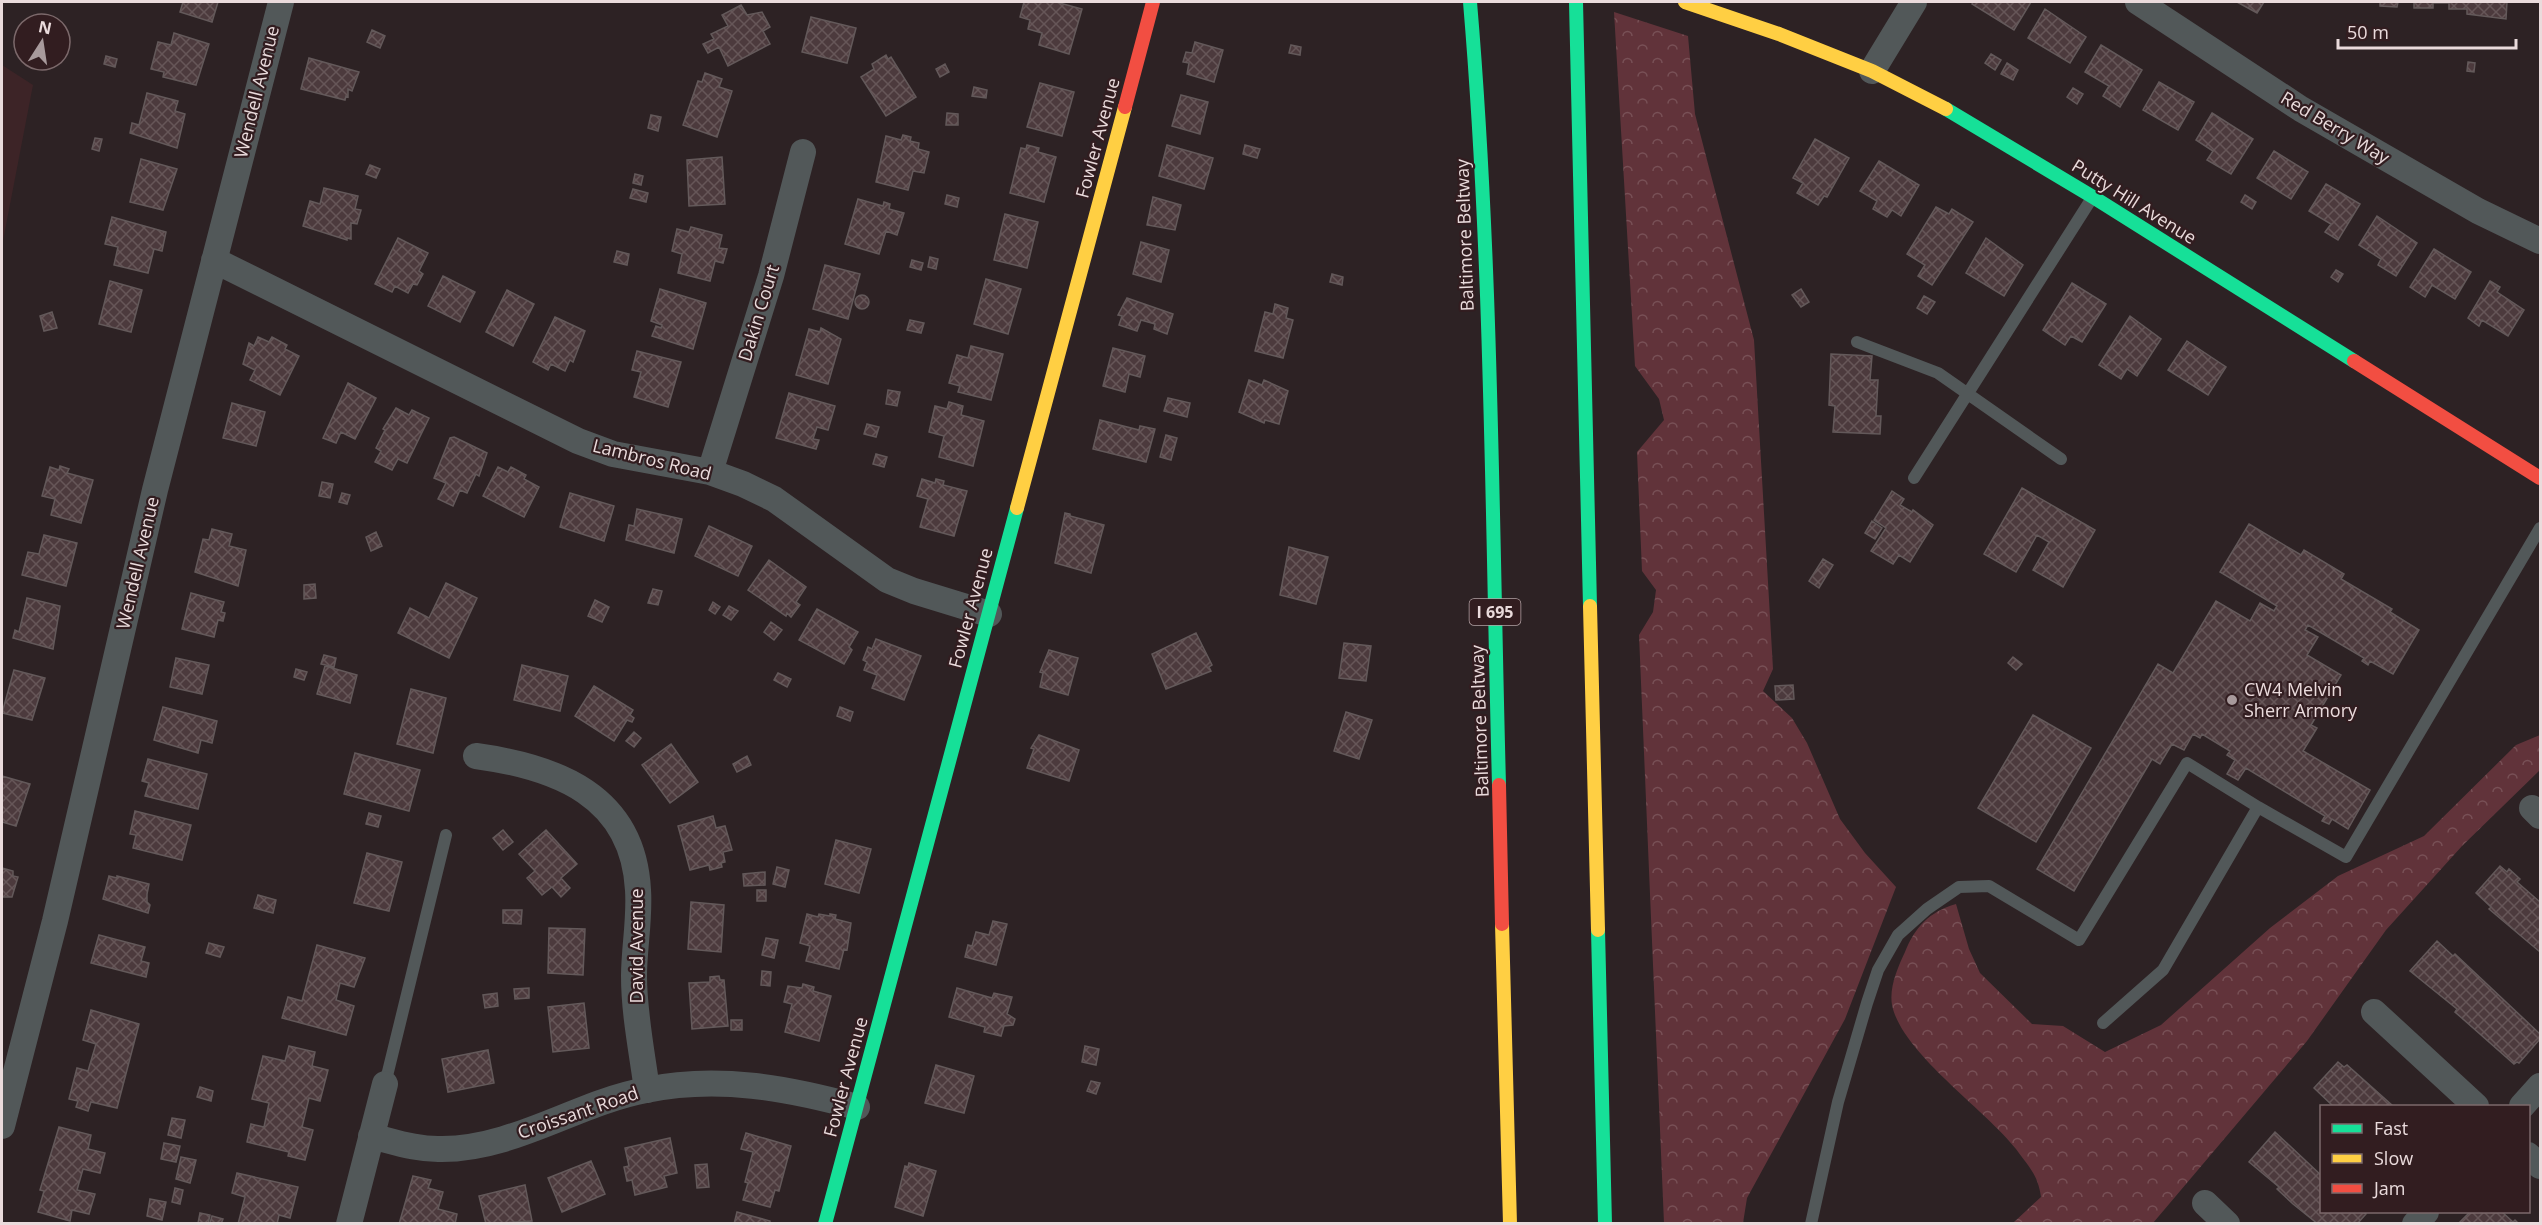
<svg xmlns="http://www.w3.org/2000/svg" width="2542" height="1225" font-family="'Open Sans',sans-serif">
  <style>
    .built { fill: #3d2427 }
    .forest { fill: url(#forest-crowns) }
    .building { fill: url(#building-cross-hatch); stroke: #63595a; stroke-width: 1.5 }
    .lines { fill: none; stroke-linecap: round; stroke-linejoin: round }
    .lane { stroke: #525859; stroke-width: 12 }
    .street { stroke: #525859; stroke-width: 26 }
    .fast { stroke: #16e098; stroke-width: 14 }
    .slow { stroke: #ffcf43; stroke-width: 14 }
    .jam { stroke: #f24e42; stroke-width: 14 }
    .poi-dot { fill: #a89a9c; stroke: #321d20; stroke-width: 2 }
    .labels { text-anchor: middle; stroke-width: 4.5; stroke-linejoin: round; paint-order: stroke }
    .shield { fill: #321d20; stroke: #b3a2a4; stroke-width: 1.5 }
    .shield-label { font-size: 16px; font-weight: bold; fill: #eadbdc }
    .street-label { font-size: 18px; fill: #eadbdc; stroke: #321d20 }
    .poi-label { font-size: 18px; fill: #eadbdc; stroke: #321d20; text-anchor: start }
  </style>
  <defs>
    <pattern id="forest-crowns" width="20" height="18" patternUnits="userSpaceOnUse" patternTransform="scale(1.5)"><rect width="20" height="18" fill="#61333a"/><path d="M2 6a3 3 0 1 1 6 0M12 15a3 3 0 1 1 6 0" fill="none" stroke="#785056"/></pattern>
    <pattern id="building-cross-hatch" width="8" height="8" patternUnits="userSpaceOnUse" patternTransform="scale(1.5)"><rect width="8" height="8" fill="#4c3a3d"/><path d="M0 0l8 8M0 8l8-8" fill="none" stroke="#665658"/></pattern>
  </defs>
  <rect width="100%" height="100%" fill="#2d2224"/>
  <!-- built -->
  <path class="built" d="M2,65l31,20 -31,161z"/>
  <!-- forest -->
  <path class="forest" d="M1614,12l74,24 7,78 59,226 19,329 -10,22 29,27 15,25 33,76 25,34 31,34 -51,132 -98,179 -4,25h-79l-25,-588 14,-23 3,-22 -14,-19 -5,-119 27,-32 -5,-21 -24,-33z
    M2540,735v35l-78,76 -76,84 -79,111 -154,182h-140l28,-26c-3,-22 -12,-30 -25,-48 -31,-40 -114,-96 -124,-144 -3,-18 6,-38 13,-53 10,-25 24,-40 51,-48l13,45 11,24 52,51 31,2 42,26 56,-27 109,-97 68,-52 86,-40 92,-91z"/>
  <!-- building -->
  <path class="building" d="M183,2h35l-6,20 -32,-10z
    M1024,2h32l26,7 -13,45 -30,-9 3,-12 -14,-4 2,-9 -10,-3z
    M1973,2h58l-17,28 -42,-26z
    M2237,2h27l-7,11z
    M2380,2h127l-1,17 -39,-5v-5h-18v-6h-16v5h-19v-6h-16l-1,5 -17,-1z
    M741,5l6,10 15,-3 8,15 -7,4 7,13 -42,22 -9,-19 -11,6 -5,-9 11,-5 -3,-5 17,-8 -6,-11z
    M2045,9l41,28 -16,26 -42,-25z
    M811,17l45,11 -9,35 -45,-11z
    M372,30l13,6 -5,12 -13,-6z
    M174,33l35,11 -13,41 -33,-8 1,-5 -13,-3 7,-27 13,3z
    M1195,42l28,8 -9,32 -27,-8 2,-11 -6,-1 3,-10 6,1z
    M1291,45l10,2 -1,8 -11,-2z
    M2101,45l41,25 -22,37 -17,-11 6,-10 -24,-14z
    M1991,54l10,6 -6,10 -10,-7z
    M886,55l2,4 3,-2 25,40 -30,19 -25,-39 13,-8 -2,-5z
    M106,56l11,3 -2,8 -11,-3z
    M309,58l50,14 -7,19 -4,-2v8l-2,-1 -1,4 -44,-11z
    M2468,62l7,1 -1,9 -7,-1z
    M2007,63l11,7 -5,10 -12,-6z
    M945,64l4,8 -9,5 -4,-8z
    M705,73l17,6 -3,8 13,4 -15,46 -34,-12 15,-44 4,1z
    M2159,82l35,20 -16,28 -35,-20z
    M1040,83l34,9 -12,44 -35,-9z
    M974,87l13,3 -1,8 -14,-2z
    M2073,88l10,6 -6,10 -10,-7z
    M147,93l31,8 -3,10 10,3 -8,34 -47,-15 2,-10 7,2z
    M1181,95l27,7 -8,32 -28,-8z
    M947,113l11,1v11h-12z
    M2212,113l41,26 -22,35 -24,-14 6,-9 -17,-11z
    M651,115l10,2 -3,14 -10,-3z
    M903,135l8,2 -1,4 9,2 -1,6 11,3 -5,21 -11,-2 -5,19 -32,-8 10,-46 15,4z
    M95,138l7,1 -3,12 -7,-2z
    M1815,139l34,19 -22,39 -3,-1 -6,9 -21,-12 6,-10 -10,-5z
    M1027,145l12,3 -1,4 18,5 -12,45 -34,-9 11,-45 5,1z
    M1167,145l46,13 -9,31 -45,-13z
    M1245,145l15,4 -3,9 -14,-4z
    M2274,151l34,21 -17,27 -34,-21z
    M722,157l3,47 -36,2 -2,-46z
    M141,159l36,10 -14,41 -33,-8z
    M1879,161l40,24 -18,31 -9,-6 -5,7 -14,-8 4,-8 -17,-10z
    M370,165l10,4 -4,9 -10,-4z
    M635,174l8,2 -2,9 -8,-2z
    M2326,184l34,20 -22,36 -13,-8 6,-8 -22,-13z
    M324,188l34,8 -3,13 6,1 -4,14 -6,-1v16l-4,-1v2l-44,-14 7,-25 10,3z
    M633,189l15,4 -2,9 -16,-4z
    M947,195l12,3 -2,9 -12,-3z
    M2245,195l11,7 -4,7 -11,-7z
    M1153,197l28,8 -6,25 -28,-5z
    M858,199l25,7 1,-4 6,2 -1,5 15,4 -7,22 -11,-4 -7,23 -34,-10z
    M1936,207l13,7 3,-5 21,13 -41,63 -14,-9 7,-11 -18,-11z
    M1005,214l33,8 -11,46 -33,-8z
    M2377,216l40,27 -21,33 -18,-11 3,-6 -22,-14z
    M112,217l54,15 -4,19 -8,-2 -6,24 -34,-8 4,-18 -13,-3z
    M691,227l31,8 -3,13 8,1 -4,14 -8,-2 -5,20 -32,-8 4,-19 -10,-3 5,-22 12,3z
    M398,238l30,15 -9,18 4,3 -6,11 -4,-1 -5,9 -13,-7 -3,6 -17,-8z
    M1986,238l37,27 -19,31 -38,-23z
    M1141,242l28,8 -8,32 -28,-8z
    M2434,249l37,23 -16,27 -23,-14 -7,12 -15,-10z
    M617,251l12,3 -2,11 -13,-3z
    M930,257l8,2 -2,10 -8,-2z
    M912,260l11,3 -2,7 -11,-3z
    M825,265l35,9 -12,45 -35,-10z
    M2336,270l7,4 -5,8 -7,-5z
    M1332,274l11,3 -1,8 -12,-3z
    M443,276l32,16 -15,30 -32,-16z
    M986,279l35,10 -13,45 -34,-10z
    M110,281l32,9 -11,42 -32,-8z
    M2490,281l10,6 -3,5 27,18 -16,26 -26,-16 -3,6 -11,-8z
    M2072,283l34,21 -24,38 -11,-6 -6,9 -22,-15z
    M660,289l46,14 -13,46 -41,-13 4,-10 5,2 1,-3 -11,-4z
    M1801,289l8,13 -8,5 -9,-12z
    M507,290l27,14 -21,42 -27,-14z
    M855 302a7 7 0 1 1 14 0a7 7 0 1 1-14 0Z
    M1924,296l11,6 -8,12 -10,-6z
    M1127,298l46,16 -6,20 -13,-5 1,-5 -14,-4 -4,11 -18,-6 3,-9 -4,-1z
    M1275,304l13,4 -2,10 7,2 -10,38 -28,-7 10,-39 8,2z
    M52,312l5,16 -13,3 -4,-15z
    M2130,316l31,23 -24,37 -10,-7 -6,10 -22,-14z
    M555,317l30,14 -12,31 -3,-2 -5,11 -14,-7 -3,6 -15,-8z
    M910,320l14,3 -3,10 -14,-3z
    M821,328l20,11 -13,45 -32,-9 13,-46 11,3z
    M258,337l11,5 3,-5 15,8 -2,4 14,7 -19,39 -30,-15 5,-10 -12,-6 6,-21 5,3z
    M2187,341l39,26 -18,28 -40,-25z
    M971,346l32,8 -12,46 -33,-8 2,-6 -11,-3 8,-28 11,3z
    M1113,348l32,8 -5,21 -11,-3 -4,18 -22,-6z
    M637,351l44,11 -13,45 -34,-10 7,-25 -9,-2z
    M1831,354l41,2 -2,24h8l-2,36h5l-1,18 -47,-2 2,-26 -6,-1z
    M1249,380l13,5 2,-5 24,11 -9,33 -14,-4 -1,3 -25,-11z
    M348,383l28,15 -21,41 -14,-7 -5,11 -13,-5z
    M888,390l12,2 -3,14 -11,-2z
    M789,393l46,13 -7,24 -11,-3 -4,12 6,1 -3,9 -40,-11z
    M1168,398l22,5 -3,14 -23,-6z
    M949,402l14,4 -2,9 23,6 -11,45 -34,-9 5,-21 -15,-4 6,-26 12,3z
    M232,403l33,9 -9,34 -33,-8z
    M396,408l13,7 3,-5 17,8 -22,45 -9,-4 -6,11 -17,-8 6,-11 -5,-3 9,-18 -2,-1z
    M1100,420l39,10 1,-4 15,3 -9,33 -53,-13z
    M867,424l12,3 -3,10 -12,-3z
    M1166,435l11,3 -6,22 -11,-3z
    M454,437l33,16 -8,23 -3,-2 -9,19 -7,-3 -7,16 -15,-7 8,-16 -12,-5 16,-40z
    M876,454l11,3 -3,10 -11,-3z
    M60,466l9,3 -2,4 26,7 -12,43 -30,-8 4,-16 -13,-3 8,-29 9,3z
    M498,467l10,5 3,-5 15,8 -2,4 15,8 -15,30 -41,-21z
    M922,479l13,4 1,-4 8,2 -1,4 24,6 -13,45 -34,-9 8,-28 -11,-3z
    M322,482l11,2 -3,14 -11,-2z
    M2022,488l73,42 -32,57 -30,-17 16,-28 -12,-7 -21,37 -32,-18z
    M1892,491l12,8 -4,6 12,7 1,-2 20,15 -23,37 -11,-7 -6,9 -22,-13 15,-23 -12,-8z
    M342,493l8,2 -3,9 -8,-2z
    M570,493l44,13 -10,35 -44,-14z
    M637,509l45,10 -8,34 -48,-13 3,-15 5,1z
    M1065,513l5,1v2l34,9 -13,48 -36,-10z
    M1872,521l10,7 -7,11 -10,-6z
    M2249,524l52,31 3,-5 40,24 -3,5 51,30 -2,3 29,18 -26,44 -23,-13 -2,4 -6,-4 2,-3 -56,-33 -3,5 13,7 -11,18 34,20 -30,50 6,3 -14,23 67,39 -22,39 -16,-10 -3,5 -7,-3 3,-5 -79,-48 -8,12 -11,-6 8,-14 -8,-5 3,-4 -28,-17 -2,4 -7,-4 -9,16 -12,-6 -12,20 -8,-5 -78,132 -37,-22 121,-205 15,9 43,-72 34,20 10,-18 14,8 3,-5 -57,-34z
    M709,526l43,20 -14,30 -43,-20z
    M212,529l20,5 -3,12 17,4 -8,36 -43,-14 8,-33 6,1z
    M376,532l6,14 -11,5 -5,-14z
    M44,535l33,8 -11,43 -44,-11 6,-23 11,2z
    M1289,547l39,10 -12,47 -36,-9z
    M1823,559l10,6 -14,23 -10,-7z
    M769,560l37,27 -10,15 4,3 -9,12 -4,-4 -1,3 -38,-26z
    M446,583l31,15 -28,60 -51,-25 12,-25 19,10z
    M315,584l1,14 -12,1v-14z
    M653,589l9,2 -4,14 -10,-2z
    M191,593l33,9 -3,10 4,1 -2,8 -5,-1 -4,17 -32,-8z
    M27,598l33,8 -7,43 -40,-11 2,-8 4,2z
    M595,600l14,7 -7,15 -14,-6z
    M713,602l7,5 -5,7 -6,-4z
    M729,606l9,5 -7,9 -8,-5z
    M817,609l41,23 -9,15 3,3 -8,14 -45,-24z
    M771,622l11,8 -8,10 -10,-8z
    M1196,633l16,32 -3,2 2,4 -45,18 -14,-35z
    M876,639l45,17 -17,44 -32,-12 5,-13 -13,-5 3,-8 -4,-2 5,-13 4,2z
    M1344,643l27,3 -5,35 -27,-3z
    M1049,650l29,8 -10,37 -28,-8 3,-14 -3,-1z
    M324,655l12,3 -2,9 -13,-3z
    M2013,657l9,7 -6,6 -8,-7z
    M176,658l33,7 -7,29 -32,-7z
    M522,665l46,11 -8,35 -46,-11z
    M325,666l32,9 -7,28 -33,-9z
    M296,669l11,3 -3,8 -10,-3z
    M14,670l31,8 -13,42 -30,-7z
    M778,673l13,6 -4,8 -13,-7z
    M1793,685l1,14 -18,1 -1,-14z
    M594,686l39,24 -3,5 4,3 -2,4 -5,-2 -13,21 -39,-25z
    M411,689l35,9 -13,55 -36,-9z
    M163,707l54,14 -5,22 -11,-3 -3,13 -44,-13z
    M840,707l13,5 -3,9 -13,-5z
    M1346,712l26,8 -13,39 -25,-8z
    M2033,715l58,33 -55,94 -58,-34z
    M634,732l7,6 -7,9 -8,-6z
    M1039,735l40,15 -10,31 -42,-13 7,-19 -3,-1z
    M671,744l27,38 -28,21 -28,-38z
    M355,753l65,17 -11,41 -65,-17z
    M747,756l4,9 -14,7 -4,-8z
    M148,759l59,15 -9,35 -53,-13 4,-13 -7,-2z
    M2,776l28,8 -14,42 -14,-4z
    M135,811l56,14 -9,35 -49,-12 3,-13 -6,-1z
    M369,813l12,3 -3,11 -12,-3z
    M713,816l3,12 9,-2 7,24 -9,2 2,10 -4,1 1,4 -12,3 -1,-5 -19,5 -12,-44z
    M503,830l10,12 -10,8 -10,-12z
    M546,830l31,34 -16,14 9,10 -9,9 -9,-10 -10,8 -15,-17 8,-7 -16,-17z
    M836,840l35,9 -12,44 -34,-9z
    M367,853l35,9 -13,49 -35,-8z
    M2500,866l7,6 2,-3 11,10 -3,3 23,20v50l-51,-43 2,-2 -15,-14z
    M777,867l12,3 -4,17 -12,-3z
    M2,868l11,3v5l5,1 -6,20h-10z
    M765,872v13l-21,1 -1,-12z
    M109,876l8,2v-2l32,8 -2,10v8l3,3 -2,8 -45,-14z
    M757,890h9v11h-9z
    M258,895l18,5 -3,13 -19,-5z
    M691,902l33,3 -3,47 -33,-3z
    M503,910h19l-1,14 -18,-1z
    M807,914l11,3 1,-3 11,2v-2l6,1 -1,4 16,4 -4,27 -3,-1 -5,20 -33,-8 4,-15 -10,-3z
    M993,921l14,3 -11,41 -31,-8 3,-12 4,1 4,-14 13,3z
    M549,928l36,1 -2,46 -35,-2z
    M99,935l46,12 -4,14 8,2 -3,14 -55,-14z
    M766,938l12,2 -4,18 -12,-3z
    M2437,941l16,15 2,-2 85,80v5l-21,24 -2,-1 -3,2 -59,-52 2,-3 -47,-38z
    M209,943l15,4 -4,10 -14,-4z
    M317,945l48,13 -11,29 -14,-4 -4,17 18,6 -8,29 -64,-17 6,-21 14,4z
    M762,971l9,1 -1,14 -9,-1z
    M719,976l1,4h4l4,46 -36,3 -3,-46 21,-1v-5z
    M803,984l11,3 -1,4 18,5 -12,45 -34,-9 7,-28 -8,-2 4,-16 14,2z
    M529,988v10l-14,1 -1,-10z
    M957,988l35,10 2,-5 18,4 -5,17 8,5 -2,6 -9,1 -3,10 -17,-4 1,-5 -36,-10z
    M497,993l1,13 -13,2 -2,-13z
    M584,1003l5,45 -36,4 -5,-45z
    M91,1010l48,14 -22,84 -26,-6 -3,9 -12,-4 2,-6 -9,-2 8,-31 11,3 8,-27 -13,-4z
    M731,1020h11v10h-11z
    M289,1046l26,6 -3,14 16,4 -8,31 -11,-3 -7,29 11,3 -8,30 -17,-4 1,-4 -42,-10 4,-18 13,3 5,-24 -17,-4 11,-43 22,5z
    M1085,1046l14,3 -3,16 -14,-3z
    M488,1050l6,33 -46,9 -6,-33z
    M2338,1062l6,5 3,-2 46,41h-60l-19,-18z
    M936,1065l38,11 -10,37 -39,-10z
    M1091,1081l9,2 -4,11 -9,-3z
    M200,1087l13,4 -2,10 -14,-4z
    M172,1118l13,2 -4,18 -13,-3z
    M59,1127l32,8 -3,14 17,4 -5,20 -17,-4 -6,21 18,4 -6,20 -17,-4 -2,11 -32,-9 6,-21 -4,-1z
    M2275,1132l47,44v36h41l3,2 -9,10h-39l-25,-20 -16,-15 2,-2 -30,-25z
    M746,1133l45,13 -12,45 -4,-1 -5,17 -27,-7 5,-17 -3,-1 8,-30 -12,-3z
    M670,1138l7,35 -13,3 3,11 -32,8 -3,-15 -5,1 -3,-14 5,-1 -4,-18z
    M164,1143l16,3 -4,16 -15,-3z
    M181,1157l15,3 -6,23 -14,-4z
    M591,1161l14,33 -43,18 -14,-34z
    M909,1163l27,8 -13,45 -28,-9 10,-41 3,1z
    M707,1164l2,23 -12,1 -2,-23z
    M237,1173l61,14 -8,31 -11,-3 -2,9h-39l7,-27 -13,-4z
    M413,1176l18,4 -3,8 15,4 -5,17 19,5 -2,10h-56z
    M525,1185l7,36 -46,3 -7,-28z
    M175,1188l8,2 -3,14 -8,-2z
    M150,1199l16,3 -4,18 -15,-4z
    M737,1212l33,9v3h-36z
    M2470,1212h32l11,10 2,-2 4,4h-58l-1,-2z
    M200,1213l10,2 -2,9 -10,-1z
    M212,1216l11,3 -2,5 -11,-1z"/>
  <g class="lines">
    <!-- lane -->
    <path class="lane" d="M1857,342l81,31 123,86
      M1914,478l178,-280
      M2103,1023l60,-53 95,-163 88,50 194,-329
      M385,1084l61,-249
      M1811,1224l27,-122 29,-99 11,-33 20,-35 29,-26 32,-22 30,-1 90,54 108,-177 71,44"/>
    <!-- street -->
    <path class="street" d="M2138,2l163,107 177,102 62,30
      M1872,71l42,-69
      M214,260l364,181 35,13 97,18 33,12 31,15 113,81 27,11 75,23
      M710,472l61,-196 32,-124
      M476,756c80,11 157,39 162,134 2,29 -4,58 -4,86 0,38 8,76 13,114
      M2532,808l8,8
      M2374,1012l102,94
      M2522,1106l18,-20
      M2,1126l53,-205 100,-431 126,-488
      M371,1136c24,6 47,14 71,13 72,0 135,-46 204,-59 72,-15 141,-2 211,17
      M2528,1155l12,11
      M2205,1203l22,21
      M349,1224l36,-140
      M2415,1224l11,-12"/>
    <!-- fast -->
    <path class="fast" d="M1470,2c22,260 22,522 29,783
      M1576,2l14,604
      M1946,109l147,88 261,164
      M1598,930l7,294
      M825,1224l192,-716"/>
    <!-- slow -->
    <path class="slow" d="M1685,2l94,32 93,37 74,38
      M1017,508l108,-401
      M1590,606l8,324
      M1502,924l8,300"/>
    <!-- jam -->
    <path class="jam" d="M1125,107l28,-105
      M2354,361l186,117
      M1499,785l3,139"/>
  </g>
  <!-- markers -->
  <circle class="poi-dot" cx="2232" cy="700" r="6"/>
  <g class="labels">
    <!-- shield labels -->
    <rect class="shield" x="1469.5" y="599" width="51" height="26" rx="4.5"/>
    <g class="shield-label">
      <text x="1495" y="618">I 695</text>
    </g>
    <!-- street labels -->
    <g class="street-label">
      <text transform="translate(257 92) rotate(-76)" y="6">Wendell Avenue</text>
      <text transform="translate(2335 128) rotate(31)" y="6">Red Berry Way</text>
      <text transform="translate(1098 138) rotate(-75)" y="6">Fowler Avenue</text>
      <text transform="translate(2134 202) rotate(32)" y="6">Putty Hill Avenue</text>
      <text transform="translate(1465 235) rotate(-92)" y="6">Baltimore Beltway</text>
      <text transform="translate(759 313) rotate(-73)" y="6">Dakin Court</text>
      <text transform="translate(652 460) rotate(14)" y="6">Lambros Road</text>
      <text transform="translate(138 563) rotate(-77)" y="6">Wendell Avenue</text>
      <text transform="translate(971 608) rotate(-75)" y="6">Fowler Avenue</text>
      <text transform="translate(1480 721) rotate(-92)" y="6">Baltimore Beltway</text>
      <text transform="translate(637 946) rotate(-90)" y="6">David Avenue</text>
      <text transform="translate(846 1077) rotate(-75)" y="6">Fowler Avenue</text>
      <text transform="translate(578 1113) rotate(-19)" y="6">Croissant Road</text>
    </g>
    <!-- poi labels -->
    <g class="poi-label">
      <text x="2244" y="696">CW4 Melvin<tspan x="2244" dy="21">Sherr Armory</tspan></text>
    </g>
  </g>
  <!-- border -->
  <rect width="2542" height="1225" fill="none" stroke="#eadbdc" stroke-width="6"/>
  <!-- legend -->
  <rect x="2320" y="1105" width="210" height="108" fill="#321d20" stroke="#7c696b" stroke-width="1.5"/>
  <rect x="2332" y="1124" width="30" height="9" fill="#16e098" stroke="#7c696b" stroke-width="1.5"/>
  <text x="2374" y="1135" font-size="18" fill="#eadbdc">Fast</text>
  <rect x="2332" y="1154" width="30" height="9" fill="#ffcf43" stroke="#7c696b" stroke-width="1.5"/>
  <text x="2374" y="1165" font-size="18" fill="#eadbdc">Slow</text>
  <rect x="2332" y="1184" width="30" height="9" fill="#f24e42" stroke="#7c696b" stroke-width="1.5"/>
  <text x="2374" y="1195" font-size="18" fill="#eadbdc">Jam</text>
  <!-- north arrow -->
  <g transform="translate(42 42) rotate(12)"><circle r="28" fill="#321d20" stroke="#7c696b" stroke-width="1.5"/>
  <path d="M0-4.5L10 22L0 15L-10 22Z" fill="#a89a9c"/>
  <text y="-9" font-size="16" font-weight="bold" text-anchor="middle" fill="#eadbdc">N</text>
  </g>
  <!-- scale -->
  <path d="M2338 39v9h178v-9" fill="none" stroke="#eadbdc" stroke-width="3"/>
  <text x="2347" y="39" font-size="18" fill="#eadbdc" stroke="#321d20" stroke-width="4.5" paint-order="stroke">50 m</text>
</svg>
